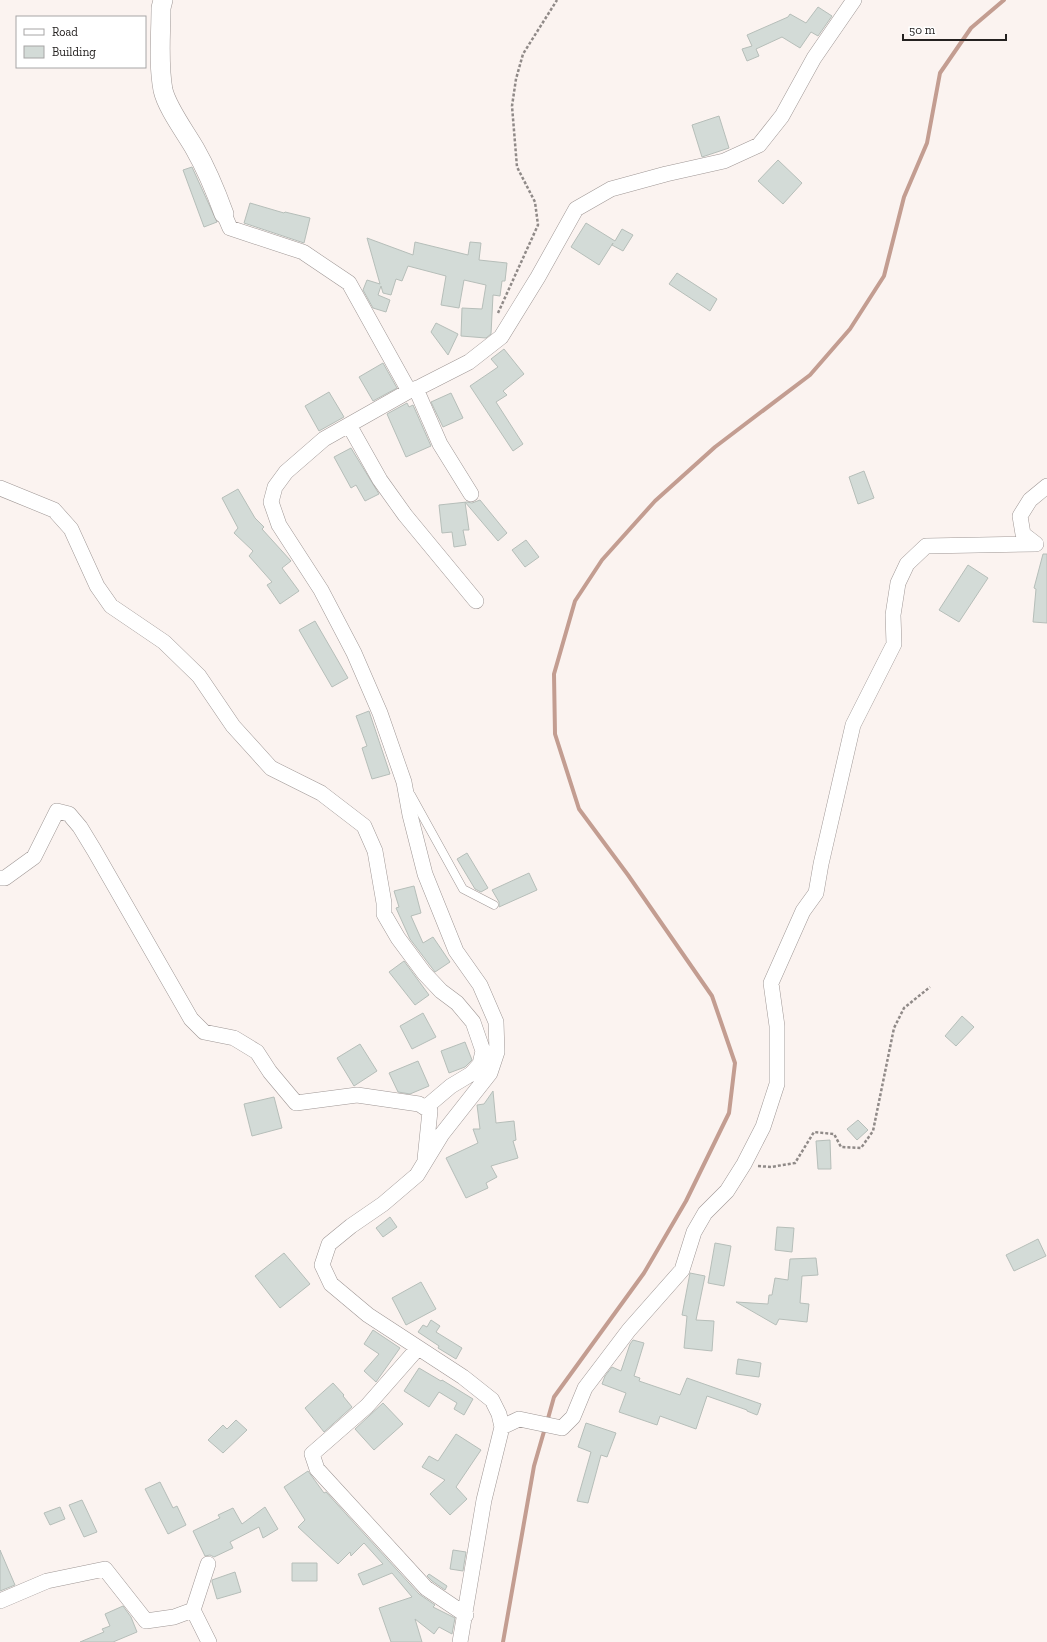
<svg xmlns="http://www.w3.org/2000/svg" width="1047" height="1642" font-family="'Zilla Slab',serif">
  <style>
    .lines { fill: none; stroke-linecap: round; stroke-linejoin: round }
    .stream { stroke: #c39d91; stroke-width: 4 }
    .building { fill: #d3dbd7; stroke: #b6beb9 }
    .service-casing { stroke: #9f9795; stroke-width: 9 }
    .minor-casing { stroke: #9f9795; stroke-width: 16 }
    .tertiary-casing { stroke: #9f9795; stroke-width: 20 }
    .path { stroke: #908a88; stroke-width: 2.5; stroke-dasharray: 3 2; stroke-linecap: butt }
    .service { stroke: #fff; stroke-width: 8 }
    .minor { stroke: #fff; stroke-width: 15 }
    .tertiary { stroke: #fff; stroke-width: 19 }
  </style>
  <rect width="100%" height="100%" fill="#fbf3f0"/>
  <g class="lines">
    <!-- stream -->
    <path class="stream" d="M547,1422l7,-25 90,-124 42,-72 43,-88 6,-50 -23,-67 -84,-121 -49,-66 -24,-75 -1,-60 21,-73 27,-41 53,-59 60,-54 95,-72 40,-46 34,-53 20,-79 23,-54 13,-70 31,-45 33,-28
      M503,1642l31,-176 11,-38"/>
  </g>
  <!-- building -->
  <path class="building" d="M818,7l14,9 -14,20 -7,-4 -11,16 -18,-11 -26,12 3,7 -12,5 -5,-12 10,-3 -5,-11 41,-18 2,-3 16,9z
    M719,116l10,32 -27,9 -10,-32z
    M778,160l24,23 -19,21 -25,-23z
    M192,167l25,55 -13,5 -21,-57z
    M250,203l34,10 1,-1 25,6 -6,25 -60,-20z
    M586,223l29,18 7,-12 11,6 -10,16 -11,-6 1,-2 -14,22 -28,-18z
    M367,238l46,17 2,-13 53,13 2,-13 11,1 -2,17 28,3 -2,18h-3l-2,15 -7,-1 -2,39 -5,4 -25,-2 1,-28 20,1 4,-24 -22,-5 -5,28 -18,-3 5,-29 -38,-10 -6,15 -6,-2 -5,16 -8,-2 -2,-7 -3,9 12,5 -4,12 -13,-4 -10,-18 4,-10 13,4z
    M677,273l40,26 -7,12 -41,-27z
    M436,323l22,11 -10,21 -17,-23z
    M504,349l20,25 -21,17 4,4 -11,7 27,42 -10,7 -43,-65 28,-19 -7,-8z
    M383,363l14,25 -24,13 -14,-24z
    M329,392l15,25 -25,14 -14,-25z
    M451,393l12,25 -20,9 -12,-25z
    M407,403l2,4 4,-2 18,41 -25,11 -19,-43z
    M351,448l28,46 -14,7 -9,-16 -5,3 -17,-31z
    M864,471l10,27 -16,6 -9,-27z
    M238,489l17,29 9,9 -2,2 29,32 -9,7 17,23 -19,13 -13,-19 5,-3 -23,-26 4,-5 -19,-18 4,-5 -16,-30z
    M480,500l27,33 -9,8 -33,-39 4,28h-6l3,15 -12,2 -2,-15 -10,1 -3,-28 28,-3 5,1z
    M526,540l13,17 -14,10 -13,-17z
    M1043,554h4v69l-14,-1 3,-33 -2,-1z
    M968,565l20,13 -29,44 -20,-12z
    M315,621l33,57 -16,9 -33,-57z
    M369,711l21,63 -18,5 -10,-31 5,-2 -11,-30z
    M467,853l21,35 -7,4 -6,-3 -18,-30z
    M529,873l8,17 -38,17v-5l-7,-12z
    M414,886l7,27 -10,3 12,27 10,-6 17,25 -15,10 -25,-33 -14,-31 3,-1 -5,-16z
    M404,961l25,34 -14,10 -26,-33z
    M423,1013l13,24 -24,12 -12,-23z
    M962,1016l12,11 -18,19 -11,-10z
    M465,1042l7,18 -7,7 -16,6 -8,-22z
    M360,1044l17,27 -23,15 -17,-28z
    M418,1061l11,25 -19,8 -12,-2 -9,-19z
    M493,1091l3,32 18,-2 2,19 -3,1 5,17 -27,8 6,11 -11,6 2,5 -22,10 -20,-40 32,-15 -5,-14h7l-3,-24 7,-1z
    M274,1097l8,31 -30,8 -8,-32z
    M858,1120l10,10 -11,10 -10,-11z
    M830,1140l1,29h-13l-2,-28z
    M390,1217l7,10 -14,10 -7,-9z
    M777,1227l17,1 -2,24 -17,-2z
    M1038,1239l8,17 -32,15 -8,-16z
    M715,1243l16,3 -7,40 -16,-3z
    M284,1253l26,31 -30,24 -25,-32z
    M816,1258l2,17 -16,1 -2,27 9,1 -2,18 -28,-3 -3,6 -40,-23 32,2 1,-9h3l3,-17 13,2 2,-21z
    M690,1273l15,3 -9,44 18,1 -2,30 -28,-3 3,-32 -5,-1z
    M421,1282l15,27 -30,16 -14,-27z
    M431,1320l9,6 -4,6 26,16 -6,11 -18,-11 1,-2 -21,-14 5,-7 4,2z
    M373,1330l27,18 -24,34 -12,-11 15,-17 -15,-10z
    M633,1340l11,3 -10,33 6,2 -1,3 41,14 7,-17 74,26 -3,9 -1,2 -10,-4v-1l-40,-14 -11,33 -36,-13 -3,9 -38,-13 7,-19 -24,-9 3,-8 7,-9 9,4 9,-27z
    M738,1359l23,4 -2,14 -23,-3z
    M419,1368l22,13 1,-1 31,19 -9,16 -10,-6 3,-6 -18,-11 -10,15 -25,-16z
    M333,1383l11,12 -1,1 9,11 -28,25 -19,-24z
    M383,1403l20,21 -29,26 -19,-21z
    M236,1420l11,10 -24,23 -15,-13 15,-15 4,4z
    M586,1423l30,10 -9,24 -6,-2 -13,48 -11,-2 14,-49 -13,-5z
    M456,1434l25,16 -25,37 11,12 -17,16 -20,-21 15,-14 -23,-13 7,-11 9,5z
    M308,1471l16,22 2,-1 93,102 16,11 -2,2 22,11 -3,16 -13,-7 -5,7 -19,-15 7,23h-31l-12,-34 33,-11 -20,-24 -29,12 -5,-11 25,-10 -19,-21 -13,13 -1,-4 -12,12 -40,-37 7,-7 -21,-33z
    M160,1482l13,26 4,-2 9,19 -18,9 -23,-45z
    M82,1500l15,32 -13,5 -15,-32z
    M60,1507l5,12 -15,6 -6,-12z
    M265,1507l13,22 -15,9 -4,-11 -29,15 3,6 -19,9 -4,-2 -5,1 -12,-25 27,-13 -2,-3 15,-7 9,16z
    M0,1550l15,35 -15,6z
    M453,1550l13,2 -3,19 -13,-2z
    M292,1563h25v18h-25z
    M235,1572l6,20 -24,7 -5,-17v-2z
    M429,1574l18,12 -2,4 -13,-9 -5,-5z
    M123,1606l8,11 6,15 -24,10h-33l24,-10 -2,-3 8,-3 -5,-12z"/>
  <g class="lines">
    <defs>
      <path id="service" d="M411,795l52,94 31,16"/>
      <path id="minor" d="M224,214l6,14 73,24 46,31 60,108
        M416,389l24,55 31,50
        M349,425l31,55 25,35 71,86
        M0,488l54,22 17,19 26,57 14,20 53,36 35,34 34,50 38,42 50,25 43,33 11,25 9,52v11l14,24 26,35 17,18 16,12 16,19 10,29 -3,13 -9,10 -20,12 -26,22
        M0,878h5l29,-21 23,-46 12,3 11,13 14,23 97,169 13,13 30,6 23,14 13,20 26,31 61,-8 62,9 11,7 -5,48
        M418,1348l-51,58 -55,48 5,15 109,119 40,27
        M502,1427l17,-8 43,9 11,-11 12,-29 19,-25 25,-33 53,-60 12,-38 11,-19 22,-22 17,-27 19,-37 14,-43v-58l-6,-43 32,-72 13,-18 5,-29 32,-139 41,-81 -1,-29 5,-32 9,-19 19,-18 110,-2 -13,-10 -3,-18 10,-16 17,-14
        M0,1601l47,-20 58,-12 41,52 28,-4 19,-7 16,32
        M193,1610l15,-46
        M460,1642l24,-142 18,-73 -3,-13 -7,-14 -29,-23 -95,-62 -37,-31 -9,-19 7,-21 22,-18 32,-22 34,-29 25,-41 48,-61 7,-21 -1,-30 -16,-37 -24,-34 -31,-77 -15,-59 -6,-33 -24,-69 -26,-60 -33,-63 -42,-65 -8,-23 4,-15 11,-15 38,-33 85,-48 11,-4 49,-25 32,-25 37,-60 38,-68 35,-20 55,-15 58,-13 35,-16 23,-29 32,-58 40,-58"/>
      <path id="tertiary" d="M163,0l-2,8c0,27 -3,55 2,82 4,18 23,43 32,59 12,21 21,43 29,65"/>
    </defs>
    <!-- service casing -->
    <use href="#service" class="service-casing"/>
    <!-- minor casing -->
    <use href="#minor" class="minor-casing"/>
    <!-- tertiary casing -->
    <use href="#tertiary" class="tertiary-casing"/>
    <!-- path -->
    <path class="path" d="M498,313l40,-88 -3,-23 -18,-35 -5,-61 4,-27 7,-25 34,-54
      M758,1166l13,1 24,-4 19,-31 20,2 7,13 20,1 12,-17 21,-103 10,-20 26,-21"/>
    <!-- service -->
    <use href="#service" class="service"/>
    <!-- minor -->
    <use href="#minor" class="minor"/>
    <!-- tertiary -->
    <use href="#tertiary" class="tertiary"/>
  </g>
  <!-- legend -->
  <rect x="16" y="16" width="130" height="52" fill="#ffffff" stroke="#a7a6a6"/>
  <rect x="24" y="29" width="20" height="6" fill="#ffffff" stroke="#a7a6a6"/>
  <text x="52" y="36" font-size="12" fill="#242120">Road</text>
  <rect x="24" y="46" width="20" height="12" fill="#d3dbd7" stroke="#a7a6a6"/>
  <text x="52" y="56" font-size="12" fill="#242120">Building</text>
  <!-- scale -->
  <path d="M903 34v6h103v-6" fill="none" stroke="#242120" stroke-width="2"/>
  <text x="909" y="34" font-size="12" fill="#242120" stroke="#ffffff" stroke-width="3" paint-order="stroke">50 m</text>
</svg>
